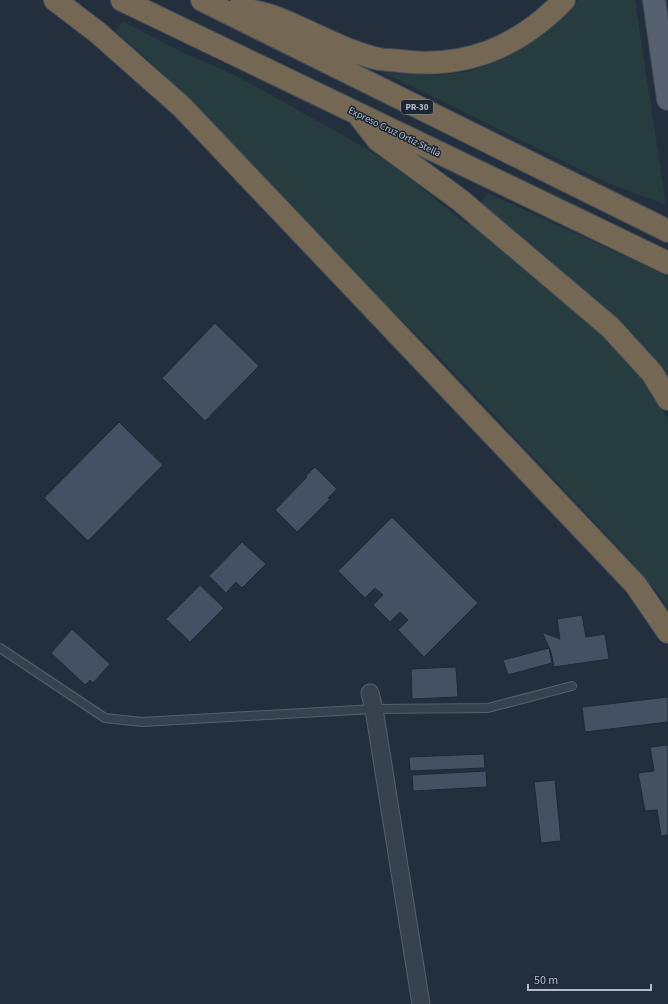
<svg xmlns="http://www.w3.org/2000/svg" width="668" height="1004" font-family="'Source Sans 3',sans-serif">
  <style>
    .green { fill: #263c3f }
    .building { fill: #455162; stroke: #1f2835 }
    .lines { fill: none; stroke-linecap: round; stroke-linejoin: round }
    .lane-casing { stroke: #565f6c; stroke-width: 10 }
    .street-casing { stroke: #565f6c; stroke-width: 19 }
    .primary-casing { stroke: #414a57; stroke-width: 24 }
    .highway-casing { stroke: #434c59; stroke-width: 24 }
    .lane { stroke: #38414e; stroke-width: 8 }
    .street { stroke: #38414e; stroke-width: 17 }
    .primary { stroke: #56606e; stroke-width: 22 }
    .highway { stroke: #746855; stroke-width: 22 }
    .labels { text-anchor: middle; stroke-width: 3; stroke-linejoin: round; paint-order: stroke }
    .shield { fill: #1d2633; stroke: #878f9c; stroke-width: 1 }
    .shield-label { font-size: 9px; font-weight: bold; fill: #b4bcc9 }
    .street-label { font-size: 10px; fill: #b4bcc9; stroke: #1d2633 }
  </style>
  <rect width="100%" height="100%" fill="#242f3e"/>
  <!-- green -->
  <path class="green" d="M578,0h57l31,205 -61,-23 -212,-105 -12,-5 22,2 33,1 30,-3 36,-13 41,-24 18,-15z
    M124,22l60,31 49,21 108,60 42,25 34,25 46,38 13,5 125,106 40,45 27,41v189l-10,-15 -29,-34 -186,-198 -122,-121 -119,-127 -47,-47 -40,-35 4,-6z
    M488,193l180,83v106l-189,-176z"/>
  <!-- building -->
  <path class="building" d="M215,323l44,43 -54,55 -43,-43z
    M119,422l44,43 -75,76 -44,-43z
    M315,467l22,22 -9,9 2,1 -33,33 -22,-22 32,-33 -1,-1z
    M392,517l86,86 -54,54 -26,-27 10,-10 -8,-8 -10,10 -17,-17 10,-10 -8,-7 -10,10 -27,-27z
    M242,542l24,22 -24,24 -6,-6 -10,11 -17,-17z
    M200,585l24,23 -34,34 -24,-23z
    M582,615l4,22 19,-3 4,25 -55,8 -3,-15 -9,-20 18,7 -3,-20z
    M72,629l38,35 -17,19 -3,-3 -5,5 -34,-32z
    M549,648l3,15 -44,12 -5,-15z
    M456,667l2,30 -46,2 -1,-30z
    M668,697v25l-83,10 -3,-25z
    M668,745v90l-7,1 -4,-26 -12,1 -7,-38 16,-2 -4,-24z
    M484,754l1,14 -75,3 -1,-14z
    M486,771l1,16 -74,4 -1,-16z
    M555,780l6,61 -20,2 -7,-61z"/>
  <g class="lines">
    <defs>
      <path id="lane" d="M0,648l105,70 37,4 232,-13 114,-1 84,-22"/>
      <path id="street" d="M370,693l4,16 47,295"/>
      <path id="primary" d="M654,0l14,99"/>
      <path id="highway" d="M55,0l42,32 85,75 453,477 33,48
        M122,0l546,263
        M202,0l466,231
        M239,8c12,3 26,5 38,10 34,13 66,33 102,41 6,1 14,1 21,2 65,8 118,-13 164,-61
        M360,117l18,23 82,60 150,127 42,46 16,26"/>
    </defs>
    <!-- lane casing -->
    <use href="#lane" class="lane-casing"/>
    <!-- street casing -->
    <use href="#street" class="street-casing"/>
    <!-- primary casing -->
    <use href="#primary" class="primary-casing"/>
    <!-- highway casing -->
    <use href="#highway" class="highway-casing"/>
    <!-- lane -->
    <use href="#lane" class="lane"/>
    <!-- street -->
    <use href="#street" class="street"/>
    <!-- primary -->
    <use href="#primary" class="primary"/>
    <!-- highway -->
    <use href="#highway" class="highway"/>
  </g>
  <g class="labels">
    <!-- shield labels -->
    <rect class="shield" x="401" y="100" width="32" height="14" rx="3"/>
    <g class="shield-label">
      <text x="417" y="110">PR-30</text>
    </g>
    <!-- street labels -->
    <g class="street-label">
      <text transform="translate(395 131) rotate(26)" y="4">Expreso Cruz Ortiz Stella</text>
    </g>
  </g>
  <!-- scale -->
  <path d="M528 984v6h123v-6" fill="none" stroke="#b4bcc9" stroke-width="2"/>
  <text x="534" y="984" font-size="12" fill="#b4bcc9" stroke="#1d2633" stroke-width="3" paint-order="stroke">50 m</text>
</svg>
